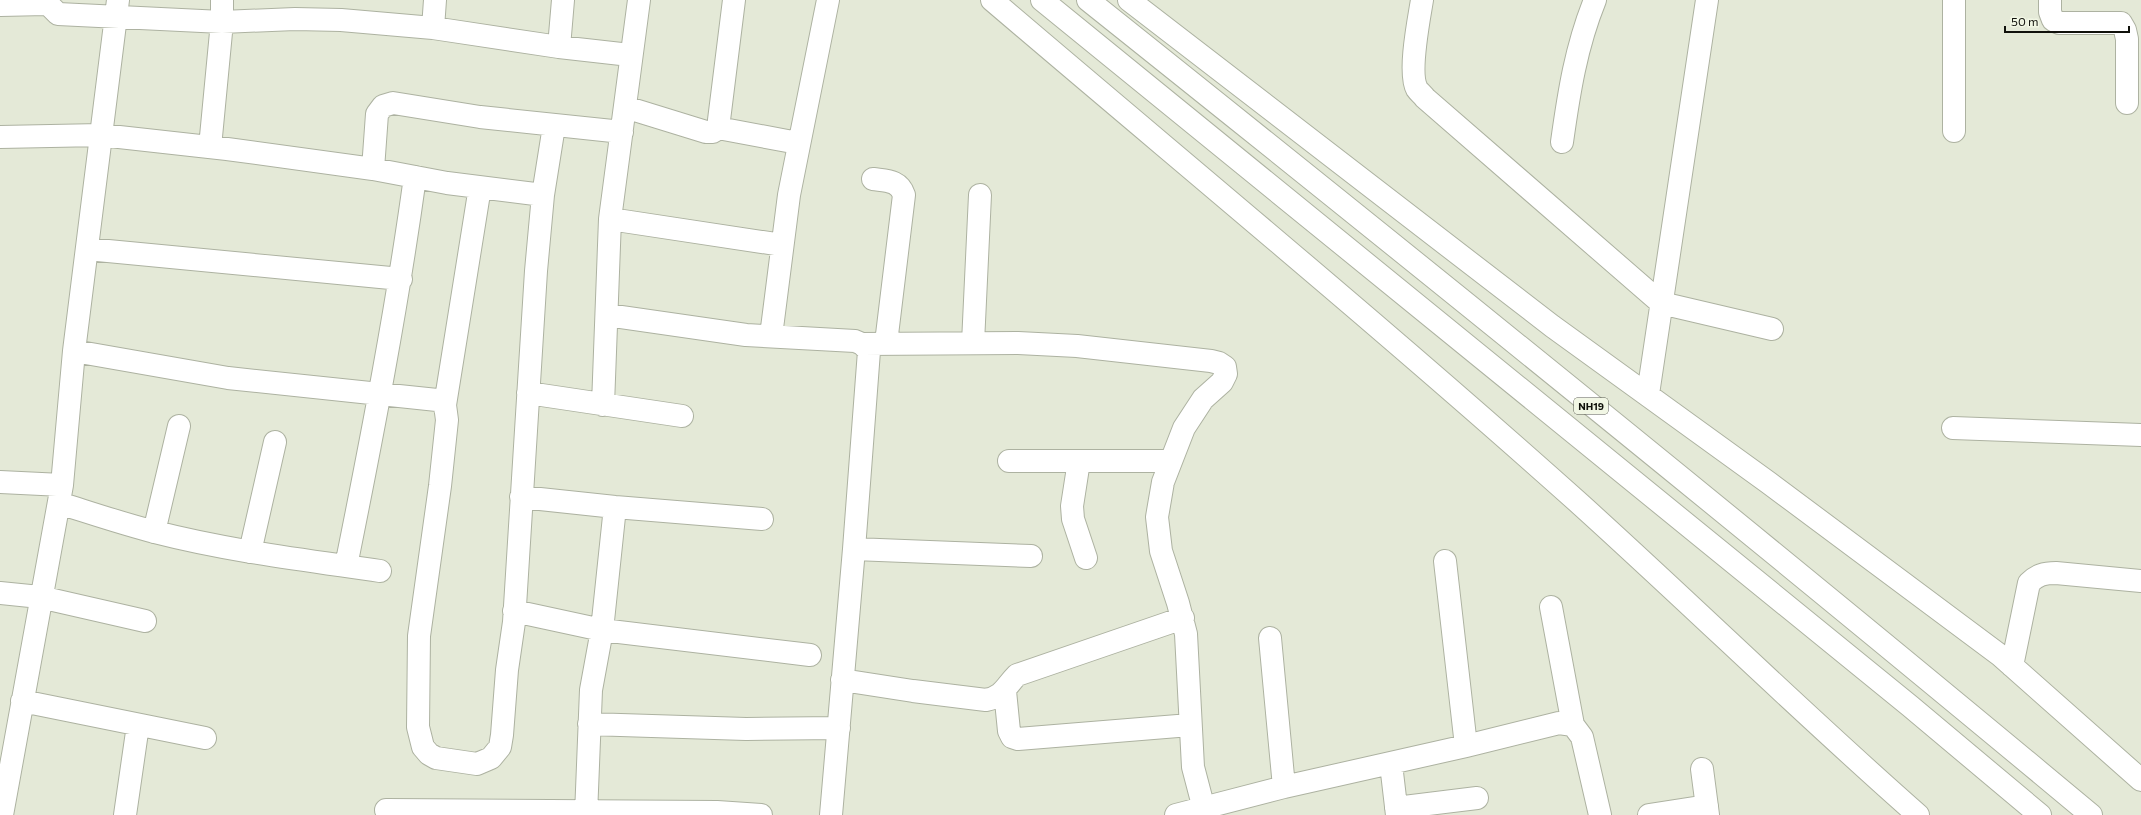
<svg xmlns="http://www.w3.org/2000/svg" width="2141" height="815" font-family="Commissioner,sans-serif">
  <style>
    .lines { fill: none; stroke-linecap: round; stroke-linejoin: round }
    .minor-casing { stroke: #adb2a1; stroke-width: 24 }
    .highway-casing { stroke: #adb2a1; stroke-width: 24 }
    .minor { stroke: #fff; stroke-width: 22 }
    .highway { stroke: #fff; stroke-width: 22 }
    .labels { text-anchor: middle; stroke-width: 3; stroke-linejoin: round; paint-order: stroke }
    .shield { fill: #f1f6e4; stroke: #54564c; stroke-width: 1 }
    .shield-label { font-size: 10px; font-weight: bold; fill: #10110b }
  </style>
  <rect width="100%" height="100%" fill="#e4e9d7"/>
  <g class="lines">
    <defs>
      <path id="minor" d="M44,0l14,14 164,8 73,-3 46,1 92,8 126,19 71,8
        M992,0c197,168 396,332 588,504 114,103 223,210 338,311
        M1129,0l423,326 217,157 232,173 140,124
        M1422,0c-3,19 -14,73 -5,89 2,3 6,6 8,9l236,205 111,26
        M2050,0v12l3,8 6,3h62l4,7 2,9v64
        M0,5l46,-1
        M433,28l2,-28
        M559,47l4,-47
        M625,107l81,25h7l5,-4 16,-128
        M718,128l80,15
        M1954,131v-131
        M0,137l101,-2 126,14 146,20 74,14 96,12
        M1562,142c7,-50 14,-95 33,-142
        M210,147l12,-125v-22
        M373,169l4,-55 6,-8 10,-3 87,14 142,15
        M873,179c14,2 26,1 31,16l-18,148
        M610,219l172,26
        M87,249l314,30
        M607,315l139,20 109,6 7,3 7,7 -15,198 -23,266
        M771,336l18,-141 39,-195
        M973,343l7,-148
        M862,344l156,-1 59,3 134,15 8,2 6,4 1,7 -4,8 -19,17 -19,29 -21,54 -6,35 4,34 17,52 8,31 7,133 11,42
        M74,351l154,27 209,22 8,5 2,15 -7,66 -21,150 -1,91 5,20 6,7 7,4 41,6 14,-6 9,-11 2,-12 5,-65 7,-48 22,-351 7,-76 11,-69
        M528,393l154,23
        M1648,394l59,-394
        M445,405l35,-218
        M603,405l7,-186 29,-219
        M1953,428l188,7
        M1009,461h161
        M1079,461l-7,45 1,13 13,39
        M0,482l62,3
        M521,497l94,10 147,12
        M59,503c32,10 64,21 96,29 74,19 150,28 225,39
        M154,532l25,-106
        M854,549l177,7
        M250,552l25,-110
        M1445,561l21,185
        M346,566c26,-129 51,-258 69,-389
        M0,593l40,4 105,24
        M1551,607l22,118
        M514,611l88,19 208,25
        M1270,638l14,149
        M2012,666l17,-83c8,-8 15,-10 27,-10l85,8
        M842,680l71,11 73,9c18,-4 19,-13 31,-25l166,-57
        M1005,691l4,40 3,6 6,2 172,-14
        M22,701l183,37
        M589,724l157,5 93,-1
        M1391,764l6,51
        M1702,769l6,46
        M1396,808l81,-10
        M386,810l331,2 44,3
        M2,815l60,-330 12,-134 44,-351
        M125,815l13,-90
        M586,815l5,-125 11,-60 13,-123
        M1176,815l108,-28 182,-41 93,-23 14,2 9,12 18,78
        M1649,815l58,-9"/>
      <path id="highway" d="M1042,0l868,706 130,109
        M1088,0c337,269 672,539 1003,815"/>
    </defs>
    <!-- minor casing -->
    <use href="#minor" class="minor-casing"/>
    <!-- highway casing -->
    <use href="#highway" class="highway-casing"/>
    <!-- minor -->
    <use href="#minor" class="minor"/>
    <!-- highway -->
    <use href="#highway" class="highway"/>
  </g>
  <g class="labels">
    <!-- shield labels -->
    <rect class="shield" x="1574" y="398" width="34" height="16" rx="3"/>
    <g class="shield-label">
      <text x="1591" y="410">NH19</text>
    </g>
  </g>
  <!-- scale -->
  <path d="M2005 26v6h124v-6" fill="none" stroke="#10110b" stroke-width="2"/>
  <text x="2011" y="26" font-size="12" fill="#10110b" stroke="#f1f6e4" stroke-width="3" paint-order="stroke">50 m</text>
</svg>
